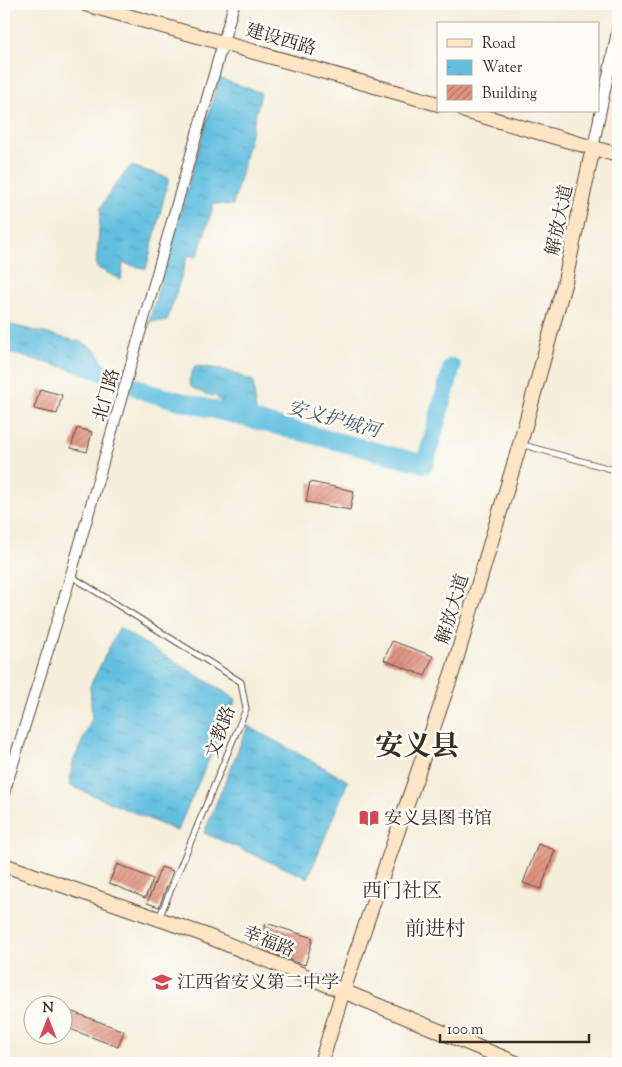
<svg xmlns="http://www.w3.org/2000/svg" width="622" height="1067" font-family="'Sorts Mill Goudy','Noto Serif SC',serif">
  <style>
    .water { fill: url(#water-ripples); stroke: #4e747f }
    .lines { fill: none; stroke-linecap: round; stroke-linejoin: round }
    .river { stroke: #62bfe0; stroke-width: 18 }
    .building { fill: url(#building-hatch) }
    .lane-casing { stroke: #57473a; stroke-width: 7 }
    .street-casing { stroke: #57473a; stroke-width: 12 }
    .secondary-casing { stroke: #57473a; stroke-width: 16 }
    .lane { stroke: #fff; stroke-width: 5 }
    .street { stroke: #fff; stroke-width: 10 }
    .secondary { stroke: #fde5c5; stroke-width: 14 }
    .labels { text-anchor: middle; stroke-width: 5; stroke-linejoin: round; paint-order: stroke }
    .street-label { font-size: 18px; fill: #3b2a1e; stroke: #fdfcf7 }
    .poi-label { font-size: 18px; fill: #3b2a1e; stroke: #fdfcf7; text-anchor: start }
    .water-label { font-size: 19px; font-style: italic; fill: #495e62; stroke: #fdfcf7 }
    .quarter-label { font-size: 20px; fill: #3b2a1e; stroke: #fdfcf7 }
    .town-label { font-size: 28px; font-weight: bold; fill: #3b2a1e; stroke: #fdfcf7 }
  </style>
  <defs>
    <pattern id="water-ripples" width="26" height="14" patternUnits="userSpaceOnUse" patternTransform="scale(1.25)"><rect width="26" height="14" fill="#62bfe0"/><path d="M2 4q2-2 4 0t4 0M15 11q2-2 4 0t4 0" fill="none" stroke="#529bb5"/></pattern>
    <pattern id="building-hatch" width="6" height="6" patternUnits="userSpaceOnUse" patternTransform="scale(1.25)"><rect width="6" height="6" fill="#e19280"/><path d="M-1 1l2-2M0 6l6-6M5 7l2-2" fill="none" stroke="#b87768"/></pattern>
  </defs>
  <rect width="100%" height="100%" fill="#fdfcf7"/>
  <filter id="ink" filterUnits="userSpaceOnUse"><feTurbulence type="fractalNoise" baseFrequency=".02" numOctaves="2"/><feDisplacementMap in="SourceGraphic" scale="10" xChannelSelector="R" yChannelSelector="G"/><feConvolveMatrix kernelMatrix="1 2 1 2 8 2 1 2 1" color-interpolation-filters="sRGB"/></filter>
  <filter id="wash" filterUnits="userSpaceOnUse"><feTurbulence type="fractalNoise" baseFrequency=".0096" numOctaves="4" result="noise"/><feDisplacementMap in="SourceGraphic" scale="20" xChannelSelector="R" yChannelSelector="G"/><feGaussianBlur stdDeviation="1.12" result="paint"/><feColorMatrix in="noise" values="0 0 0 0 0 0 0 0 0 0 0 0 0 0 0 0 0 1.4 0 .05"/><feComposite in="paint" operator="in"/></filter>
  <g filter="url(#wash)">
    <rect width="100%" height="100%" fill="#f4eeda"/>
    <!-- water -->
    <path class="water" d="M219,78l42,15 -28,112 -19,-1 -17,53 -9,-2 -21,66h-16l-4,8z
      M131,166l38,12 -23,91 -23,-6 -2,17 -25,-13 5,-60 14,-22z
      M4,323l80,20 13,8 15,34 -32,-13 -76,-21z
      M195,366l27,3 31,12 3,32 -23,-4 -11,-6 -6,-7 -11,-2 -14,-7 -2,-7z
      M119,628l117,71 -59,132 -108,-46 4,-23 19,-43 -2,-33z
      M248,726l100,55 -40,97 -104,-45z"/>
    <g class="lines">
      <!-- river -->
      <path class="river" d="M84,365l35,14
        M134,386l15,7 276,71 27,-97"/>
    </g>
    <g id="blocks">
      <!-- building -->
      <path class="building" d="M40,389l22,6 -5,19 -23,-5z
        M77,428l15,4 -5,20 -16,-4z
        M310,482l44,9 -4,19 -44,-8z
        M392,641l41,15 -8,20 -41,-16z
        M538,844l17,6 -14,39 -18,-6z
        M117,864l36,15 -8,19 -36,-15z
        M161,867l12,4 -14,36 -12,-4z
        M266,923l47,15 -8,27 -47,-15z
        M62,1008l62,23 -6,16 -56,-21z"/>
    </g>
  </g>
  <g filter="url(#ink)">
    <use href="#blocks" fill-opacity="0" stroke="#57473a" stroke-width="1"/>
    <g class="lines">
      <defs>
        <path id="lane" d="M520,444l98,27
          M71,576l170,106 5,27 -87,209"/>
        <path id="street" d="M592,153l26,-126
          M4,793l62,-201 168,-588"/>
        <path id="secondary" d="M85,4l353,100
          M465,111l153,44
          M4,865l198,69 141,57 173,72
          M321,1063l22,-72 110,-321 67,-226 45,-163 26,-124"/>
      </defs>
      <!-- lane casing -->
      <use href="#lane" class="lane-casing"/>
      <!-- street casing -->
      <use href="#street" class="street-casing"/>
      <!-- secondary casing -->
      <use href="#secondary" class="secondary-casing"/>
      <!-- lane -->
      <use href="#lane" class="lane"/>
      <!-- street -->
      <use href="#street" class="street"/>
      <!-- secondary -->
      <use href="#secondary" class="secondary"/>
    </g>
  </g>
  <!-- icons -->
  <defs>
    <symbol id="library-bare" viewBox="-9 -9 18 18"><path d="M-6-4Q-3-5.5-.7-3.5V5Q-3 3-6 4ZM6-4Q3-5.5 .7-3.5V5Q3 3 6 4Z" fill="#d1495b" stroke="#fdfcf7" stroke-width="2.5" paint-order="stroke"/></symbol>
    <symbol id="school-bare" viewBox="-9 -9 18 18"><path d="M0-5L7-2L0 1L-7-2ZM-4 1L0 2.5L4 1V4Q0 6-4 4Z" fill="#d1495b" stroke="#fdfcf7" stroke-width="2.5" paint-order="stroke"/></symbol>
  </defs>
  <g fill-rule="evenodd">
    <use href="#library-bare" x="355" y="804" width="28" height="28"/>
    <use href="#school-bare" x="148" y="968" width="28" height="28"/>
  </g>
  <g class="labels">
    <!-- street labels -->
    <g class="street-label">
      <text transform="translate(281 39) rotate(16)" y="6">建设西路</text>
      <text transform="translate(559 220) rotate(-78)" y="6">解放大道</text>
      <text transform="translate(106 395) rotate(-74)" y="6">北门路</text>
      <text transform="translate(452 609) rotate(-73)" y="6">解放大道</text>
      <text transform="translate(220 732) rotate(-70)" y="6">文教路</text>
      <text transform="translate(269 941) rotate(22)" y="6">幸福路</text>
    </g>
    <!-- poi labels -->
    <g class="poi-label">
      <text x="384" y="824">安义县图书馆</text>
      <text x="177" y="988">江西省安义第二中学</text>
    </g>
    <!-- water labels -->
    <g class="water-label">
      <text transform="translate(334 418) rotate(15)" y="7">安义护城河</text>
    </g>
    <!-- quarter labels -->
    <g class="quarter-label">
      <text x="402" y="897">西门社区</text>
      <text x="435" y="935">前进村</text>
    </g>
    <!-- town labels -->
    <g class="town-label">
      <text x="417" y="755">安义县</text>
    </g>
  </g>
  <!-- margin -->
  <rect width="622" height="1067" fill="none" stroke="#fdfcf7" stroke-width="20"/>
  <!-- legend -->
  <rect x="437" y="22" width="162" height="90" fill="#fdfcf7" stroke="#afa8a0"/>
  <rect x="447" y="39" width="25" height="8" fill="#fde5c5" stroke="#afa8a0"/>
  <text x="482" y="48" font-size="15" fill="#3b2a1e">Road</text>
  <rect x="447" y="60" width="25" height="15" fill="url(#water-ripples)" stroke="#afa8a0"/>
  <text x="482" y="72" font-size="15" fill="#3b2a1e">Water</text>
  <rect x="447" y="85" width="25" height="15" fill="url(#building-hatch)" stroke="#afa8a0"/>
  <text x="482" y="98" font-size="15" fill="#3b2a1e">Building</text>
  <!-- north arrow -->
  <g transform="translate(48 1020)"><circle r="24" fill="#fdfcf7" stroke="#afa8a0"/>
  <path d="M0-4L9 19L0 12L-9 19Z" fill="#d1495b"/>
  <text y="-8" font-size="14" font-weight="bold" text-anchor="middle" fill="#3b2a1e">N</text>
  </g>
  <!-- scale -->
  <path d="M440 1034v8h149v-8" fill="none" stroke="#3b2a1e" stroke-width="2.5"/>
  <text x="447" y="1034" font-size="15" fill="#3b2a1e" stroke="#fdfcf7" stroke-width="4" paint-order="stroke">100 m</text>
</svg>
